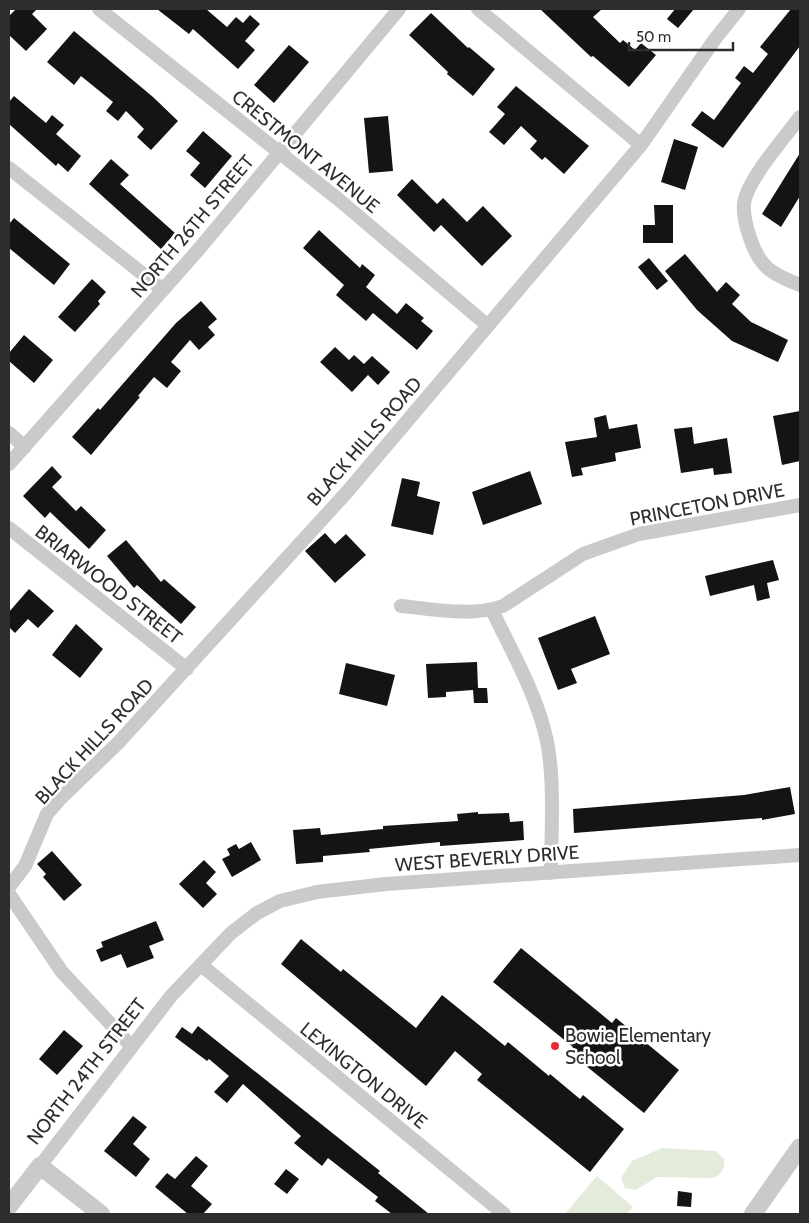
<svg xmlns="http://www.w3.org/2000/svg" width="809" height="1223" font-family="Cabin,sans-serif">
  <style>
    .green { fill: #e3ebda }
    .building { fill: #141414 }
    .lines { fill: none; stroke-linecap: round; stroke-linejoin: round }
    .minor { stroke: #cacaca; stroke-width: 14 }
    .tertiary { stroke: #cacaca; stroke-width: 18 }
    .poi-dot { fill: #ea2935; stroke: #fff; stroke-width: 2 }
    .labels { text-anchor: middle; stroke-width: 5; stroke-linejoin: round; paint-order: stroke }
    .street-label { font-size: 19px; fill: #2d2d2d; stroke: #fff }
    .poi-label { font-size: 19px; fill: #2d2d2d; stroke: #fff; text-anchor: start }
  </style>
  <rect width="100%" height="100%" fill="#fff"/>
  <!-- green -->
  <path class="green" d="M662,1148l54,3 8,8c1,10 -2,16 -12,19l-55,-1 -21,13 -11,-2 -4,-10 11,-17z
    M597,1176l36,31 -6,7h-62z"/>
  <!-- building -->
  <path class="building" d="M16,9h21l-5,5 15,15 -21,22 -17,-16v-19z
    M157,9h49l21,18 9,-10 7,6 7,-8 10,9 -15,17 10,9 -17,19 -45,-40 -4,5z
    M540,9h62l-9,8 27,26 3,-3 12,10 6,-7 15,12 -27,32 -36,-31 -2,1z
    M675,9h19l-16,19 -11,-9z
    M791,9h9v37l-77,102 -32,-23 11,-14 12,9 27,-37 -6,-5 9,-12 9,7 15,-19 -8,-7z
    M431,13l37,35 1,-1 26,22 -22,27 -26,-22 1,-2 -39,-37z
    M74,31l79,66 25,24 -27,29 -14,-13 7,-8 -18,-18 -8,10 -12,-10 7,-9 -32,-26 -7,9 -27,-23z
    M289,45l20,17 -35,41 -20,-18z
    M516,86l73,60 -25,28 -19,-17 -3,3 -12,-11 7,-8 -16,-15 -17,19 -15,-13 16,-18 -8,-7z
    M14,96l32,27 6,-8 12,10 -8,9 25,22 -13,16 -10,-9 -2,3 -47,-42v-22z
    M388,116l5,55 -24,2 -5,-55z
    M203,131l29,25 -27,32 -15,-13 10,-12 -14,-12z
    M674,139l24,8 -13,43 -24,-8z
    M800,153v43l-19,31 -19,-13z
    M111,159l18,16 -9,9 55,49 -14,16 -72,-65z
    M412,179l25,25 6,-6 24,24 16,-16 29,30 -30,30 -41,-41 -7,7 -37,-37z
    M654,205h19v38h-30v-18h12z
    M14,218l56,46 -16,21 -45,-37v-24z
    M319,230l41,38 2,-4 13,11 -9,12 31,27 9,-11 18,15 -3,3 12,10 -16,19 -44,-37 -7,8 -30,-26 8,-10 -41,-37z
    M685,254l32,38 9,-10 14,13 -8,9 19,18 37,18 -10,22 -46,-21 -35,-31 -32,-39z
    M649,258l19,23 -11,9 -19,-23z
    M92,279l14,13 -8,9 2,3 -25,28 -17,-15z
    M201,301l16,18 -9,8 7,8 -16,15 -9,-10 -19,22 10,9 -14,17 -13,-11 -16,19 2,1 -49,58 -19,-18 26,-29 2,2 76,-87z
    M24,335l29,25 -19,23 -25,-22v-8z
    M335,347l14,13 5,-5 10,9 8,-8 18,16 -12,13 -10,-10 -16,17 -32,-30z
    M800,411v50l-18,4 -9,-49z
    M606,415l3,14 28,-5 4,24 -26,5 1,8 -35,7 2,7 -11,2 -7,-35 32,-5 -3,-19z
    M692,427l2,17 33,-6 5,35 -18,2 -1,-7 -32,5 -7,-44z
    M52,466l10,11 -10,10 24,24 5,-5 25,24 -17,19 -39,-37 -5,6 -22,-22z
    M530,471l12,33 -59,21 -11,-33z
    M402,478l18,4 -3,14 23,6 -7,33 -42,-9z
    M325,533l10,11 11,-10 20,21 -31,28 -30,-32z
    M126,540l35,42 3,-3 32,28 -15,17 -44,-39 -3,3 -27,-32z
    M773,560l6,20 -12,3 3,15 -13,3 -3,-16 -44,11 -5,-20z
    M29,589l25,22 -16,17 -10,-9 -13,14 -6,-6v-15z
    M595,616l15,38 -39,15 6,14 -19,7 -20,-52z
    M76,624l27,25 -23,29 -28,-23z
    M477,662l1,26h9l1,15h-14l-1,-13 -27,2v5l-18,1 -2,-34z
    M346,663l49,12 -8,31 -48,-12z
    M790,787l5,27 -33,6v-2l-188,15 -1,-24 171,-14z
    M478,812v2l31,-1 1,9 13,-1 1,19 -84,6v-4l-71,7 1,3 -47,4v6l-27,2 -3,-34 27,-2 1,7 62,-6v-3l75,-5 -1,-7z
    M251,842l10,18 -29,17 -10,-18 8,-4 -3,-6 9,-5 3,5z
    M52,851l30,34 -18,16 -21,-24 3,-3 -9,-10z
    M204,860l12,12 -10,11 11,11 -14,14 -24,-24z
    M156,921l8,19 -15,6 5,12 -27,10 -6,-14 -20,8 -5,-12 7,-3 -2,-5z
    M301,939l40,33 2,-3 73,59 26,-33 63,51 3,-4 41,34 1,-2 30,25 3,-4 41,34 -34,43 -113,-92 5,-6 -27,-23 -29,35 -145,-122z
    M521,948l91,75 4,-5 63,52 -35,43 -75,-61 4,-5 -80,-65z
    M198,1026l182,145 -2,2 51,41h-37l-17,-13 3,-4 -50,-39 -6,8 -28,-23 7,-7 -58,-52 -16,19 -13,-11 15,-16 -20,-17 -2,2 -32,-24 7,-10 10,7z
    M64,1030l19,16 -26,29 -18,-16z
    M133,1116l14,11 -14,17 17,15 -14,18 -32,-26z
    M196,1156l12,10 -17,20 21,18 -9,10h-15l-33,-27 12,-14 8,6z
    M286,1169l13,10 -12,15 -13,-10z
    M678,1191l14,2 -1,14 -14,-1z"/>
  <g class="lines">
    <!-- minor -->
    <path class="minor" d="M99,9l239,190 149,126
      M478,9l163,136
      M800,117c-14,19 -54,64 -56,87 -1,12 2,22 6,34 10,30 22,36 50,47
      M9,168l154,122
      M9,433l16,14
      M9,464l190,-215 200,-240
      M9,528l178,141
      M401,606c32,3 70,11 102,0l80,-52 56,-20 161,-29
      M492,610c18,38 41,78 52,119 12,43 7,99 7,144
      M9,887l16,-21 22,-52 14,-16 57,-55 229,-251 294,-347 74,-106 24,-30
      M9,894l53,78 70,75
      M201,965l303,249
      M40,1166l131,-170 60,-63 26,-20 23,-12 37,-9 69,-8 414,-29"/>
    <!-- tertiary -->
    <path class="tertiary" d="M9,1206l31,-40 61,48
      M753,1214l47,-67"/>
  </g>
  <!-- markers -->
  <circle class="poi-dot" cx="555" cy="1046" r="5"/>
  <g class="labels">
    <!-- street labels -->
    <g class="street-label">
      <text transform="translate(306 151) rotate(39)" y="7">CRESTMONT AVENUE</text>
      <text transform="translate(192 226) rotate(-50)" y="7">NORTH 26TH STREET</text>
      <text transform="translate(364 441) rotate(-49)" y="7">BLACK HILLS ROAD</text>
      <text transform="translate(707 504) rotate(-11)" y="7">PRINCETON DRIVE</text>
      <text transform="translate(109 584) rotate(38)" y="7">BRIARWOOD STREET</text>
      <text transform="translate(94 741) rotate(-47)" y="7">BLACK HILLS ROAD</text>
      <text transform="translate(487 858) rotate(-4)" y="7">WEST BEVERLY DRIVE</text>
      <text transform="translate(86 1071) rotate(-52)" y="7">NORTH 24TH STREET</text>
      <text transform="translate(364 1075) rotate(39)" y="7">LEXINGTON DRIVE</text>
    </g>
    <!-- poi labels -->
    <g class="poi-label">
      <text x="565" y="1042">Bowie Elementary<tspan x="565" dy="22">School</tspan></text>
    </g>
  </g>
  <!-- border -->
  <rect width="809" height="1223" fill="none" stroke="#2d2d2d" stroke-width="20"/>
  <!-- scale -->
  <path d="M629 42v8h104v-8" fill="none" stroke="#2d2d2d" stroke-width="2.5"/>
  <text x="636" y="42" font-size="15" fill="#2d2d2d" stroke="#ffffff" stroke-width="4" paint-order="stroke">50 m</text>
</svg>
